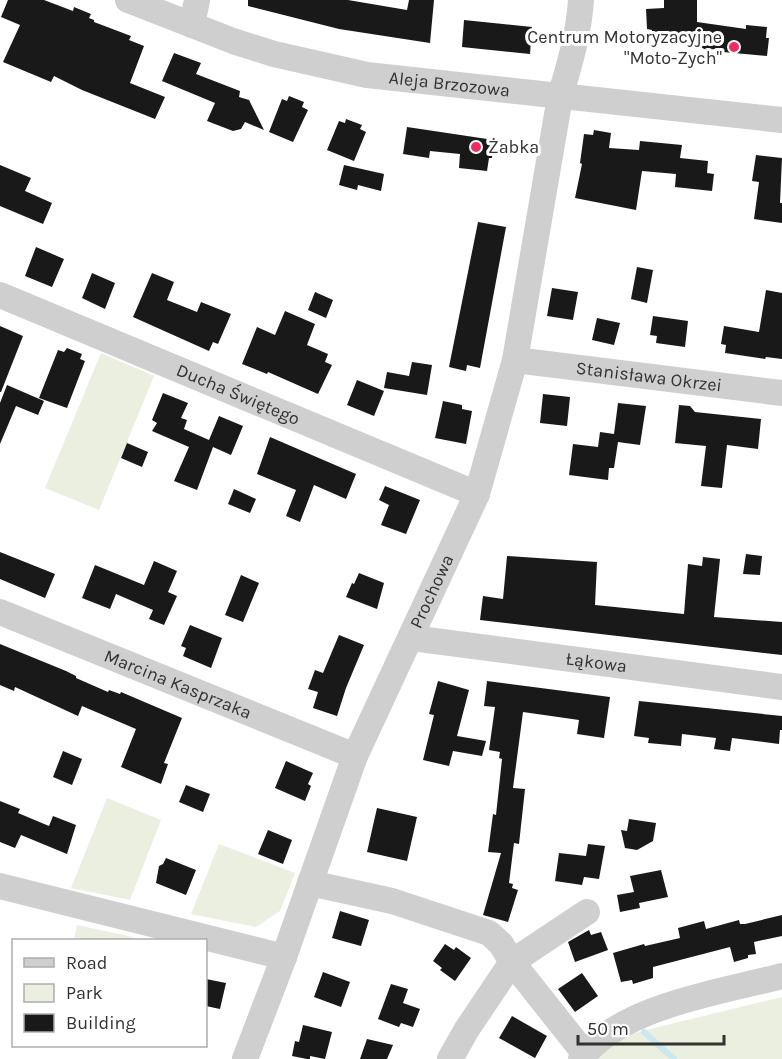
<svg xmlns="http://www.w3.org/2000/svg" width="782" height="1059" font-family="Karla,sans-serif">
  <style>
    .green { fill: #ebefdf }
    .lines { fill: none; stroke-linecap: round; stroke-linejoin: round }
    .stream { stroke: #cbe8f0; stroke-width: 6 }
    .building { fill: #191919 }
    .minor { stroke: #cfcfcf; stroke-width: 26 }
    .poi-dot { fill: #f22a5f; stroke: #fff; stroke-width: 2 }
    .labels { text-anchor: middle; stroke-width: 6; stroke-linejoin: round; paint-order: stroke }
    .poi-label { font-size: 18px; fill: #323232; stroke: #fff; text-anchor: end }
    .street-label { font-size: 18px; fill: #323232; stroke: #fff }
  </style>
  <rect width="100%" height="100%" fill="#fff"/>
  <!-- green -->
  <path class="green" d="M101,353l53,23 -55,134 -54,-22z
    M107,798l54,22 -31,80 -59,-12z
    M219,844l76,29 -15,38 -24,16 -65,-13z
    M77,925l56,12 -1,3h-58z
    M782,997v62h-189l22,-20 31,-9z"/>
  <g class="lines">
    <!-- stream -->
    <path class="stream" d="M644,1032l30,27"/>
  </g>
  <!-- building -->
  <path class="building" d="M8,0h36l29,11 1,-4 17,7 -2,4 5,2v2l37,14 -2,4 15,6 -14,37 35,14 -10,22 -73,-29 -28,-14 -3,6 -48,-20 17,-37 -19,-8z
    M248,0h100l59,10 2,-10h25l-4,43 -91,-14 -91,-23z
    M664,0h33v22l49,7v-4l21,2 -1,11h3l-2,18 -44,-4 -8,-3 -9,1 -7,-4 -9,1 -38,-14v-3l-5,-1 -1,-20 18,-1z
    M464,20l68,7 -2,27 -68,-7z
    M174,53l27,10 -5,11 44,17 -1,6 10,3 15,30 -19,-8 -4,7 -8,2 -26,-10 8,-18 -53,-22z
    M289,96l15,6 -2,5 6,3 -15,32 -24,-10 13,-33 5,2z
    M346,119l16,6 -2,4 6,3 -12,29 -27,-11 12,-29 6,2z
    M407,127l87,13 -2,18h-3l-2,13 -28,-3 1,-14 -30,-3 -1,7 -26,-4z
    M594,130l17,3 -2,15 30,2 1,-9 42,4 -2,13 28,3 -1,12 7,1 -2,17 -37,-4 1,-13 -34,-3 -6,39 -61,-12 7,-34 -2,-1 4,-29 9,1z
    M756,155l26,3 -2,45h2v20l-28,-4 5,-37 -7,-1z
    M0,165l31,13 -6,13 27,12 -9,21 -43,-18z
    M344,165l40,9 -3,17 -23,-6 -1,5 -18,-5z
    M478,222l28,5 -26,141 -13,-3 -1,6 -17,-4z
    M36,247l28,12 -12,28 -27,-11z
    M637,267l16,3 -6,33 -16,-4z
    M92,273l23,10 -10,26 -23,-11z
    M152,273l22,9 -7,18 30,12 4,-10 30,12 -13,30 -5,-2 -4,9 -76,-34z
    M552,288l26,4 -5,28 -26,-4z
    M766,290l16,3v66l-16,-2 -1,2 -40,-6 1,-8 -5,-1 3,-18 35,6z
    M315,292l18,8 -7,18 -18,-8z
    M285,311l30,13 -8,21 21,9 -3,8 7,3 -14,29 -50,-22 -1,2 -25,-10 15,-37 18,8z
    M653,316l35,5 -3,26 -29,-4 1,-7 -7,-1z
    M597,318l23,5 -6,22 -22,-5z
    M0,326l23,10 -22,56h-1z
    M67,348l15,6 -2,5 5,2 -18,47 -28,-10 19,-48 6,2z
    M412,362l20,3 -5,30 -43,-7 3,-16 22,4z
    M357,380l27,11 -10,25 -27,-11z
    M7,385l37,16 -6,14 -22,-9 -16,38v-41z
    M163,393l25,10 -7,15 6,2 -3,9 25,11 10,-24 24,10 -12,29 -18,-8 -16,43 -23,-9 15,-34 -37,-16 5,-8 -5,-3z
    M543,394l27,3 -3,29 -27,-3z
    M443,401l19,4v4l10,2 -6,33 -31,-6z
    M618,403l28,3 -6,39 -22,-3 -4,26h-5l-1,12 -39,-5 4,-31 25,3 2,-15 14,2z
    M679,405l11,1 5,6 66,7 -3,30 -31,-4 -5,43 -21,-2 5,-40 -31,-3z
    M270,437l86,37 -10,25 -32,-14 -14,37 -14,-6 10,-26 -39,-16z
    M127,443l21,9 -6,15 -21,-9z
    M385,486l35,14 -14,34 -25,-9 8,-20 -10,-5z
    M234,489l22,10 -6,14 -22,-9z
    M0,552l55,22 -10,24 -45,-19z
    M746,554l16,2 -2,19 -17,-1z
    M507,556l90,6 -2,43 89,9 4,-50 14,2 1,-9 17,2 -6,58 68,5v33l-302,-35 3,-24 20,3z
    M154,561l23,10 -9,21 9,4 -13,29 -15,-6 4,-9 -37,-16 -6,15 -28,-11 13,-33 49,20z
    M359,573l25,10 -7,26 -31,-12 6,-14 2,1z
    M241,575l18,8 -16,39 -18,-7z
    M190,625l32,13 -11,30 -28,-12 3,-8 -5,-2z
    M339,635l25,10 -18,43 -9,28 -24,-8 5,-16 -10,-3 7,-19 8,3z
    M0,644l66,27 10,5v2l32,14 1,-2 11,4 1,-2 61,26 -18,45 4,1 -7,20 -40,-17 15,-38 -54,-23 -4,10 -63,-29 -1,4 -14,-6z
    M438,681l31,9 -12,46 29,5 -4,15 -29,-5 -4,15 -26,-6 11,-45 -5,-1z
    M487,681l123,16 -6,41 -27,-4 2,-14 -56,-8 -10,76 12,1 -6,55 -5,-1 -5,40 4,1 -1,4 6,2 -10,32 -25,-7 18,-62 -13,-1 5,-38 3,1 6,-56 -3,-1 1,-6 -11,-2 6,-43 -11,-1z
    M639,701l143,15v14h-2l-1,14 -47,-6 -2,13 -16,-2 2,-11 -34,-4 -1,12 -33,-3 1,-5 -15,-2z
    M63,751l19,8 -10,26 -19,-8z
    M286,761l27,12 -5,11 3,2 -6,15 -30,-13z
    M186,785l24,9 -7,18 -24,-10z
    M0,801l20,8 -2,4 31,13 4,-10 23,9 -9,29 -46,-19 -6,13 -15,-6z
    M377,808l40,9 -10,44 -40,-9z
    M629,819l27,4 -3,18 -16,9 -12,-2 -4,-18 6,1z
    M268,830l24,10 -9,24 -25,-10z
    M588,844l17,2 -6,33 -15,-2 -2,8 -27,-4 4,-28 27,3z
    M166,858l30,12 -10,25 -30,-12 3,-17 4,-2z
    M661,870l7,27 -29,6 1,5 -20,4 -3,-17 17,-3 -4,-16z
    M340,911l29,9 -8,26 -29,-8z
    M782,915v21l-28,6 2,12 -8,1v3l-14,4 -4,-15 -77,20v11l-20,6 -1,-4 -11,2 -8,-29 31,-9 1,2 35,-8 -2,-10 26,-7 2,8 33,-9 1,4h5z
    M589,930l2,5 10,-3 7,18 -33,12 -7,-20z
    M445,944l9,6 2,-3 15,11 -16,23 -15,-11 2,-2 -9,-7z
    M323,972l27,10 -9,25 -27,-10z
    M582,973l16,23 -23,16 -17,-23z
    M206,979l20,4 -6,26 -14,-3z
    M391,984l17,5 -5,14 17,6 -7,18 -12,-4 -2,4 -21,-8z
    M512,1016l35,20 -12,22 -36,-20z
    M303,1025l29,7 -7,27 -15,-3v3h-3l-15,-3 3,-15 4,1z
    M367,1039l26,6 -6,14h-27z"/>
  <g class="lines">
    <!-- minor -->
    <g class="minor">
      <path id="s1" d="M128,0l105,41 41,13 93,21 415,45"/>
      <path d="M192,25l5,-25"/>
      <path id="s2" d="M0,295l477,199"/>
      <path id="s3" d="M515,360l267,33"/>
      <path id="s4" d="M0,612l355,144"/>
      <path id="s5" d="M412,638l370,49"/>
      <path d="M310,883l82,18 97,32 12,11 11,18 73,92"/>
      <path d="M0,886l284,71"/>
      <path id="s6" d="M245,1059l39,-102 71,-201 122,-262 38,-134 45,-263c9,-31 19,-64 21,-97"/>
      <path d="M450,1059l17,-30 45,-67 75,-50"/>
      <path d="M581,1059c39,-53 140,-67 201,-83"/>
    </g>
  </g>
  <!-- markers -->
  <g class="poi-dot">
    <circle cx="734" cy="47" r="6"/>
    <circle cx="476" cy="147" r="6"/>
  </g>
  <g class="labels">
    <!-- poi labels -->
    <g class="poi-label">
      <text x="722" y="43">Centrum Motoryzacyjne<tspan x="722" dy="21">"Moto-Zych"</tspan></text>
      <text x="488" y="153" text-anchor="start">Żabka</text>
    </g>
    <!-- street labels -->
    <g class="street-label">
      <text dy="6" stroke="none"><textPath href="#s1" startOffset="334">Aleja Brzozowa</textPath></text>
      <text dy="6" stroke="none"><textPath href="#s3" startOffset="135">Stanisława Okrzei</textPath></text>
      <text dy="6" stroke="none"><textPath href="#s2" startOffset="258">Ducha Świętego</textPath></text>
      <text dy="6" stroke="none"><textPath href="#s6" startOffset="504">Prochowa</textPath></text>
      <text dy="6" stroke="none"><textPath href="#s5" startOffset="186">Łąkowa</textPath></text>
      <text dy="6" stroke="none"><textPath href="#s4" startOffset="192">Marcina Kasprzaka</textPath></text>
    </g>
  </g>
  <!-- legend -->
  <rect x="12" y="939" width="195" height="108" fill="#ffffff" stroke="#adadad" stroke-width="1.5"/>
  <rect x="24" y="958" width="30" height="9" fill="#cfcfcf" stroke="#adadad" stroke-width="1.5"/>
  <text x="66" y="969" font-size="18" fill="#323232">Road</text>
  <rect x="24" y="984" width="30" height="18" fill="#ebefdf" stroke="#adadad" stroke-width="1.5"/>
  <text x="66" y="999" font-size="18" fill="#323232">Park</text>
  <rect x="24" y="1014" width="30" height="18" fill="#191919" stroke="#adadad" stroke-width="1.5"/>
  <text x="66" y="1029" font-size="18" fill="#323232">Building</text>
  <!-- scale -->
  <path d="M578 1035v9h146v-9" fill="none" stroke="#323232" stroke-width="3"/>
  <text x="587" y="1035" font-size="18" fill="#323232" stroke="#ffffff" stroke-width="4.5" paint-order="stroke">50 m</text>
</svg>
